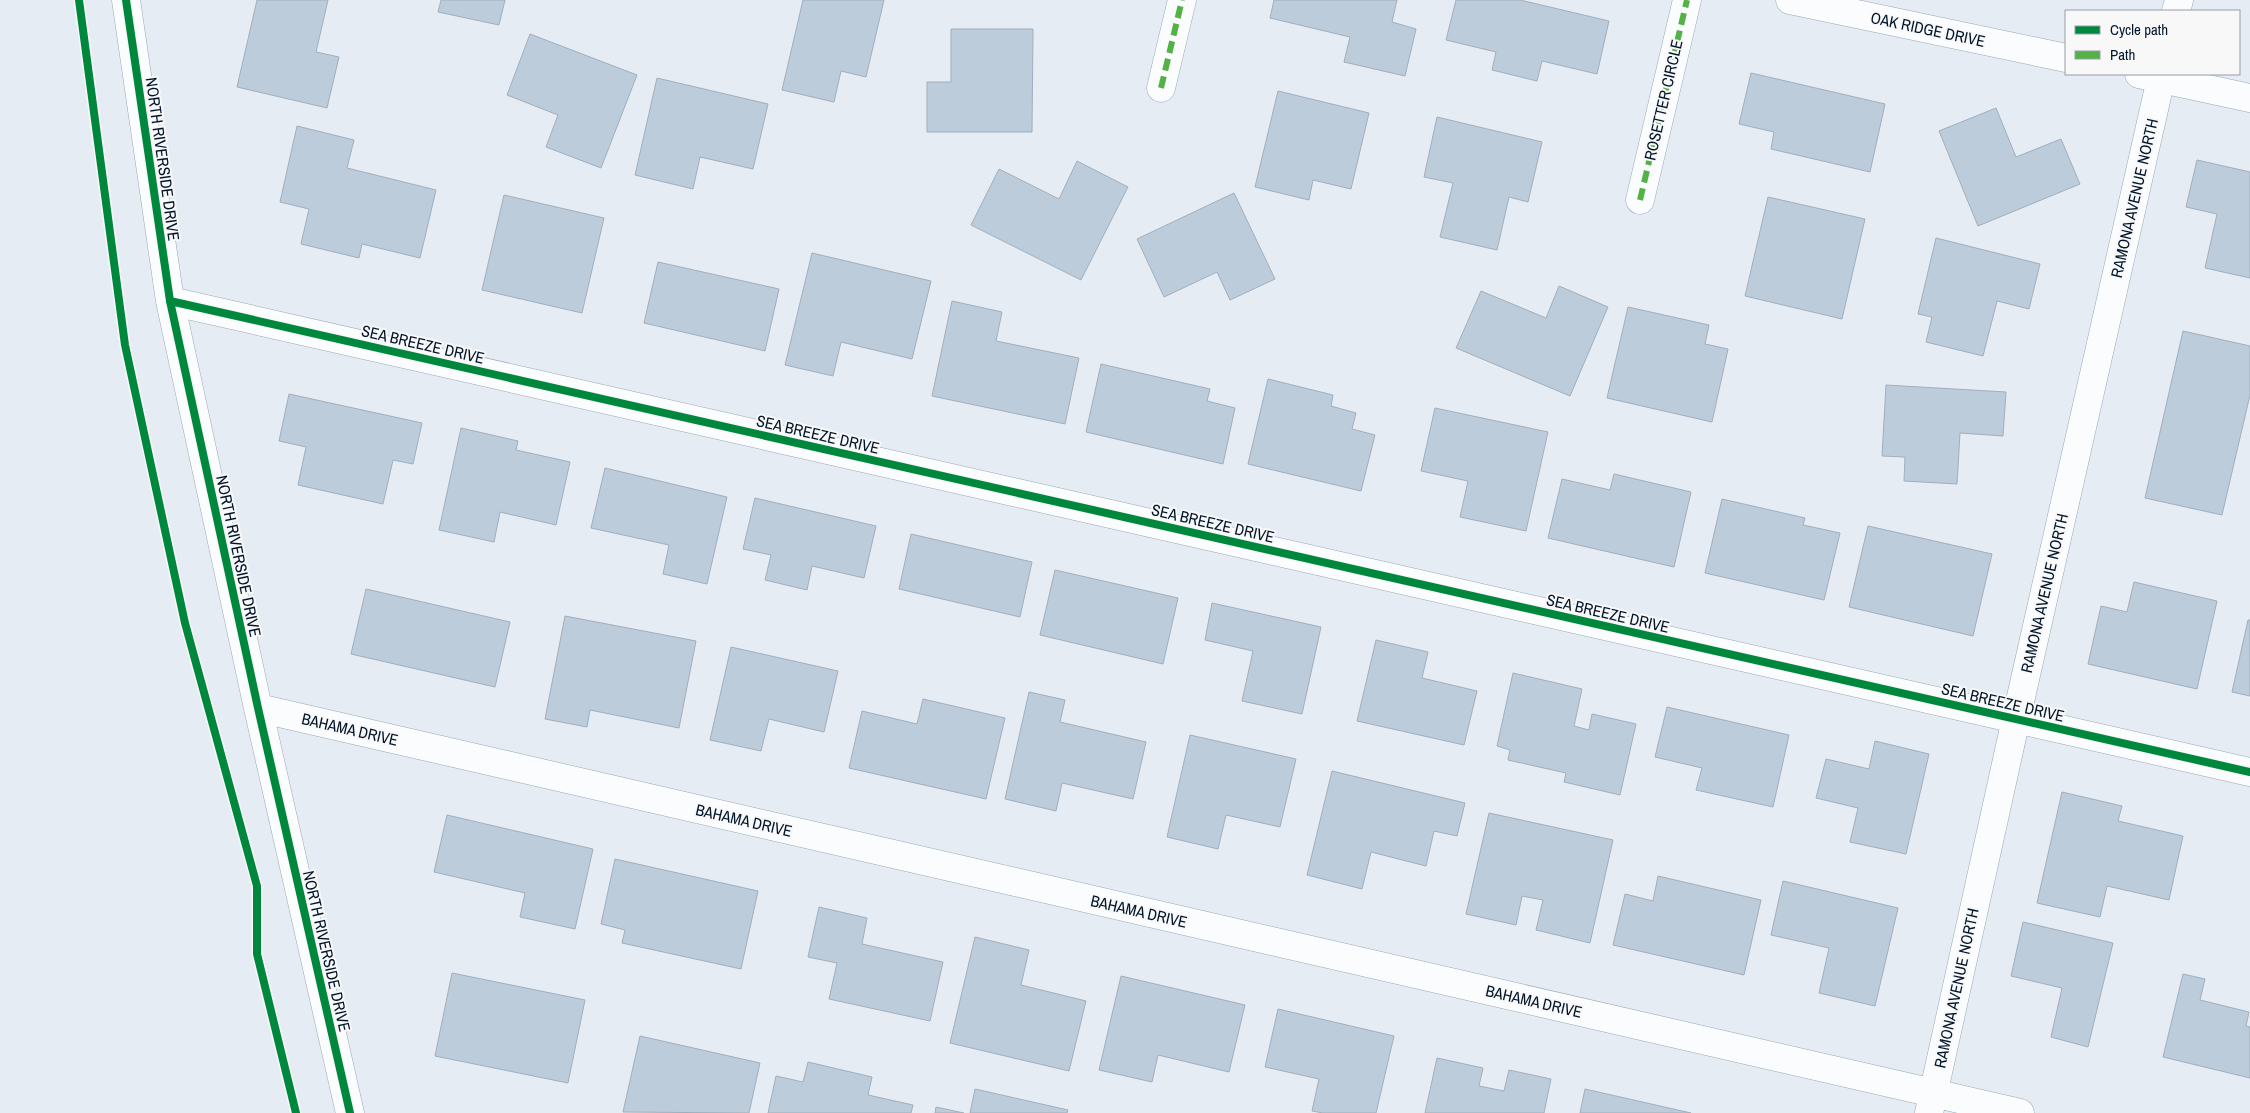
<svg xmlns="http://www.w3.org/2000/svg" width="2250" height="1113" font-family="'Archivo Narrow',sans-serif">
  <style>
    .building { fill: #bdccda; stroke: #a0aebd }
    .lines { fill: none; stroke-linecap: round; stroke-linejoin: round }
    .minor-casing { stroke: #99a8b6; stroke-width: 29 }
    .minor { stroke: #fbfcfd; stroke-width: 28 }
    .quiet { stroke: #54b146; stroke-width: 6; stroke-dasharray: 12 6; stroke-linecap: butt }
    .cycleway-casing { stroke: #f8f8f8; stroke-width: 11 }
    .cycleway { stroke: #00873e; stroke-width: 8 }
    .labels { text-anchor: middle; stroke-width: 4; stroke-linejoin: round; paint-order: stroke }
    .street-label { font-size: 16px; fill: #00152b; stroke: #f8f8f8 }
  </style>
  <rect width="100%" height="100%" fill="#e6ecf3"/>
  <!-- building -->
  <path class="building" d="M257,0h71l-12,52 23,5 -12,51 -90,-21z
    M441,0h64l-6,25 -61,-13z
    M803,0h81l-18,77 -25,-6 -7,31 -52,-12z
    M1274,0h123l-5,22 24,7 -11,47 -61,-14 6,-25 -80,-19z
    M1456,0h64l89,21 -12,53 -55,-13 -5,20 -45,-11 4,-18 -50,-12z
    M951,29h82l-1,103h-105v-50h24z
    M530,34l107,41 -36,93 -55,-21 12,-32 -51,-20z
    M1751,73l134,31 -15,68 -99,-23 3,-17 -35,-8z
    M657,78l111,26 -15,65 -53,-12 -7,32 -58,-14z
    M1278,91l91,22 -18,76 -38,-9 -4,20 -54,-13z
    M1996,108l20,49 45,-18 19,45 -102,42 -39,-95z
    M1437,117l105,25 -14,60 -19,-5 -12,53 -57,-13 13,-54 -29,-6z
    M297,126l57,14 -7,28 89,22 -16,68 -58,-14 -3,14 -58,-14 8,-35 -29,-7z
    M2197,160l53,12v106l-45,-10 12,-54 -31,-7z
    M1077,161l51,26 -47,93 -110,-55 28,-56 60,30z
    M1234,193l41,86 -45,21 -13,-28 -53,25 -27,-58z
    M504,195l100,23 -22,95 -100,-23z
    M1768,197l97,22 -23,100 -97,-23z
    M1936,238l104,26 -11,45 -32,-8 -14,55 -57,-14 6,-25 -14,-3z
    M812,253l119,28 -19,78 -71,-17 -8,34 -48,-11z
    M658,262l121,27 -14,62 -121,-28z
    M1559,286l49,21 -38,89 -114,-48 25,-57 65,27z
    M952,301l50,11 -6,29 83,17 -14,66 -133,-28z
    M1628,307l81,18 -4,19 23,5 -16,73 -105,-24z
    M2183,331l67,15v49l-28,120 -77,-17z
    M1101,364l109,25 -3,12 28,7 -12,56 -137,-32z
    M1268,379l65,16 -2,11 25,7 -4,16 23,6 -14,56 -113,-27z
    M1886,385l120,7 -3,44 -43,-3 -3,51 -53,-3 1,-24 -23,-1z
    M289,394l133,29 -9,41 -20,-4 -10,44 -85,-19 8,-38 -27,-6z
    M1435,408l113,24 -22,99 -66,-14 8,-36 -47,-10z
    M461,428l57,13 -2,9 54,12 -14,63 -56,-13 -6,30 -55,-12z
    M605,468l122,29 -20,87 -44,-10 6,-29 -78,-17z
    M1614,474l77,18 -17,75 -126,-29 14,-59 48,11z
    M755,498l121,28 -12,52 -52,-12 -5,24 -42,-10 6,-25 -28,-6z
    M1722,499l83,19 -2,7 37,8 -16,67 -119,-27z
    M1868,526l124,28 -19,82 -124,-29z
    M911,534l121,28 -12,55 -121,-28z
    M1055,570l123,28 -15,66 -123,-29z
    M2134,582l83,19 -20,88 -109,-25 13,-58 26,6z
    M366,589l144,33 -15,65 -144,-33z
    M1212,603l109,24 -19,87 -60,-13 11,-50 -48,-11z
    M565,616l131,25 -17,87 -89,-18 -3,17 -42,-8z
    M2248,620h2v76l-18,-4z
    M1376,640l52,12 -6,26 55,13 -13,54 -107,-24z
    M731,647l107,24 -14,61 -55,-13 -8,32 -51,-11z
    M1513,673l69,16 -8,37 15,4 3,-16 44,10 -16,71 -56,-13 2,-9 -58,-13 2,-10 -13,-4z
    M1029,692l36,8 -5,22 86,20 -13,57 -71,-16 -6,28 -51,-12z
    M923,699l82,19 -19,81 -137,-31 13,-57 55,13z
    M1667,707l122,28 -16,72 -77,-17 6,-22 -47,-11z
    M1190,735l106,24 -16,68 -54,-12 -8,34 -51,-12z
    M1875,741l54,13 -23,100 -56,-12 8,-34 -42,-10 10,-39 43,10z
    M1332,771l133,32 -8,33 -23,-5 -8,35 -55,-14 -9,37 -55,-14z
    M2062,792l60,14 -4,15 65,15 -14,64 -62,-14 -7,31 -63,-14z
    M1489,813l124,27 -23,103 -54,-13 7,-30 -21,-4 -6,29 -50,-11z
    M447,815l146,34 -18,80 -55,-12 5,-24 -91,-21z
    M615,859l143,32 -17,78 -119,-26 3,-13 -24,-6z
    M1658,876l103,24 -17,75 -131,-30 12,-51 28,7z
    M1783,881l115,27 -23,98 -56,-13 10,-45 -58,-13z
    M819,907l48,11 -5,26 81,18 -13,59 -101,-22 8,-36 -29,-6z
    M2023,922l90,21 -25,104 -37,-10 11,-49 -51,-12z
    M975,937l54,13 -8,35 65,16 -17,70 -119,-28z
    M452,973l133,27 -17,83 -133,-27z
    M2183,974l22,5 -5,21 49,12 -3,14 4,1v51l-87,-21z
    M1121,976l124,29 -16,67 -71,-17 -6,27 -53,-12z
    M1278,1009l116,27 -18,77h-53l-11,-2 7,-32 -54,-12z
    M640,1036l120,27 -11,50 -126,-1z
    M1437,1058l46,10 -4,18 25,5 5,-21 42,9 -7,34h-119z
    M808,1062l64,15 -4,18 45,10 -2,8h-143l8,-37 27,6z
    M975,1089l93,21 -1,3h-97z
    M1585,1089l106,24h-111z
    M936,1107l28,6h-29z"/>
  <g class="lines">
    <defs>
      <path id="minor" d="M126,0l44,301 88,407 92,405
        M1790,0l276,58
        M2176,11l3,-11
        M2139,74l111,24
        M1161,88l21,-88
        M1640,200l47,-200
        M170,301l2080,471
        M258,708l1762,405
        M1929,1113l87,-394 146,-645"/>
    </defs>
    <!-- minor casing -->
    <use href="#minor" class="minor-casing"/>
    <!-- minor -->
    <use href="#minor" class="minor"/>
    <!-- quiet -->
    <path class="quiet" d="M1161,88l21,-88
      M1640,200l47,-200"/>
    <defs>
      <path id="cycleway" d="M79,0l46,345 60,278 72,263v68l39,159
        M126,0l44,301 88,407 92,405
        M170,301l2080,471"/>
    </defs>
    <!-- cycleway casing -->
    <use href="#cycleway" class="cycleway-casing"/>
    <!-- cycleway -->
    <use href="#cycleway" class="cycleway"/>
  </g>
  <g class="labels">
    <!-- street labels -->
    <g class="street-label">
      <text transform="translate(1928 29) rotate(12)" y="6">OAK RIDGE DRIVE</text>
      <text transform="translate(1663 100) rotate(-77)" y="6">ROSETTER CIRCLE</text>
      <text transform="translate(163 159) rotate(82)" y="6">NORTH RIVERSIDE DRIVE</text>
      <text transform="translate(2134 198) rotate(-77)" y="6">RAMONA AVENUE NORTH</text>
      <text transform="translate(423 344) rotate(13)" y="6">SEA BREEZE DRIVE</text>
      <text transform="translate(818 434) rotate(13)" y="6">SEA BREEZE DRIVE</text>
      <text transform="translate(1213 523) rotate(13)" y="6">SEA BREEZE DRIVE</text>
      <text transform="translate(239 556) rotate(78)" y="6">NORTH RIVERSIDE DRIVE</text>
      <text transform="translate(2044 593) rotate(-77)" y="6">RAMONA AVENUE NORTH</text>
      <text transform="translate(1608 613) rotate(13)" y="6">SEA BREEZE DRIVE</text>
      <text transform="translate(2003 702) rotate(13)" y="6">SEA BREEZE DRIVE</text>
      <text transform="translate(350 729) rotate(13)" y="6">BAHAMA DRIVE</text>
      <text transform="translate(744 820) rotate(13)" y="6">BAHAMA DRIVE</text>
      <text transform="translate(1139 911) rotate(13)" y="6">BAHAMA DRIVE</text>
      <text transform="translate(327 951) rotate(77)" y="6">NORTH RIVERSIDE DRIVE</text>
      <text transform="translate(1956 988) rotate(-78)" y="6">RAMONA AVENUE NORTH</text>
      <text transform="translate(1534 1001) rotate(13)" y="6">BAHAMA DRIVE</text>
    </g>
  </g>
  <!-- legend -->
  <rect x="2065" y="10" width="175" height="65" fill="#f8f8f8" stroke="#959da6"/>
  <rect x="2075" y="26" width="25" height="8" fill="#00873e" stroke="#959da6"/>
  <text x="2110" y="35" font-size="15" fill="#00152b">Cycle path</text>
  <rect x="2075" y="51" width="25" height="8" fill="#54b146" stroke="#959da6"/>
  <text x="2110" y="60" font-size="15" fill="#00152b">Path</text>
</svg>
